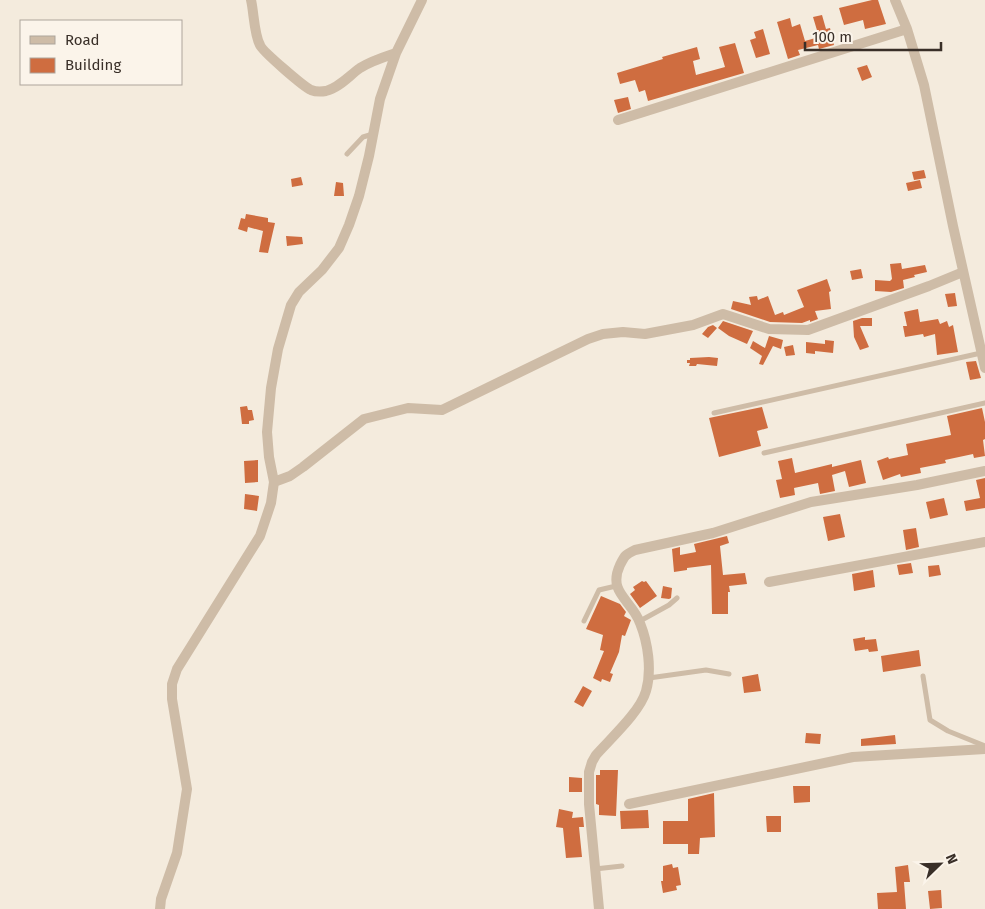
<svg xmlns="http://www.w3.org/2000/svg" width="985" height="909" font-family="'Fira Sans',sans-serif">
  <style>
    .building { fill: #cf6d40 }
    .lines { fill: none; stroke-linecap: round; stroke-linejoin: round }
    .lane { stroke: #cebca7; stroke-width: 5 }
    .street { stroke: #cebca7; stroke-width: 10 }
  </style>
  <rect width="100%" height="100%" fill="#f4ebdd"/>
  <!-- building -->
  <path class="building" d="M872,0h6l8,24 -21,5 -2,-9 -19,5 -5,-17z
    M822,15l4,14 4,-1 4,17 -15,4 -1,-4 -20,5 2,5 -12,4 -11,-37 13,-4 2,9 8,-3 5,17 14,-4 -6,-20z
    M763,29l7,25 -14,4 -6,-18 6,-2 -2,-6z
    M735,43l9,30 -96,28 -3,-11 -6,2 -4,-12 -15,4 -3,-11 46,-14 -1,-2 35,-10 3,12 -7,2 3,14 29,-8 -6,-20z
    M867,65l5,12 -10,4 -5,-13z
    M628,97l3,12 -13,4 -4,-13z
    M924,170l2,8 -12,2 -2,-8z
    M301,177l2,8 -11,2 -1,-8z
    M920,180l2,8 -14,3 -2,-8z
    M336,182l7,1 1,13h-10z
    M246,214l22,4v4l7,1 -7,30 -9,-1 4,-21 -15,-4 -1,5 -9,-3 3,-11 4,1z
    M286,236l16,1 1,7 -16,2z
    M901,263l1,6 23,-4 2,7 -13,3 1,2 -12,3 1,8 -13,4 -16,-1v-11l15,1 2,-2 -2,-15z
    M861,269l2,9 -11,2 -2,-9z
    M827,279l4,12 -2,1 2,17 -16,2 3,8 -8,3v-2l-8,3 -32,-1 -39,-13 2,-8 18,4 -2,-8 8,-1 1,4 10,-4 7,19 8,-3 1,3 20,-8 -7,-17z
    M955,293l2,13 -9,1 -3,-13z
    M918,309l2,13 18,-3 2,5 7,-3 2,6 4,-2 5,27 -21,3 -2,-21 -11,3 -1,-3 -18,3 -2,-11h4l-3,-14z
    M862,318h10v8h-12l9,21 -9,3 -6,-13 -1,-16z
    M723,321l30,10 -6,13 -18,-8 -11,-8z
    M713,325l4,3 -9,10 -6,-4 6,-7z
    M769,336l14,4 -2,9 -8,-3 -10,19 -4,-1 3,-8 -12,-8 3,-7 12,7z
    M825,340l9,1 -1,12 -18,-2v3l-9,-1v-11l19,2z
    M793,345l2,10 -9,1 -2,-9z
    M709,357l9,1 -1,8 -20,-2 -1,2h-7l1,-3h-3v-3h3v-2z
    M976,361l5,17 -11,2 -4,-18z
    M247,406l1,4h4l2,10 -5,1v3h-7l-2,-17z
    M762,407l6,21 -11,3 4,15 -42,11 -10,-39z
    M982,408l3,14v17l-2,1 2,16 -11,2 -1,-4 -28,6 1,3 -26,5 1,5 -20,4 -1,-3 -17,6 -6,-19 11,-4 1,2 19,-4 -2,-11 45,-9 -4,-19z
    M792,458l3,15 37,-9v3l29,-7 5,23 -17,4 -4,-16 -13,4 3,16 -15,3 -2,-11 -24,5 1,7 -15,3 -4,-18 6,-1 -4,-18z
    M258,460v22l-13,1 -1,-22z
    M985,478v30l-19,3 -2,-10 16,-3 -4,-18z
    M245,494l14,2 -2,15 -13,-2z
    M944,498l4,17 -18,4 -4,-17z
    M840,514l5,23 -17,4 -5,-24z
    M916,528l3,19 -13,3 -3,-20z
    M727,536l2,7 -9,3 3,29 22,-2 2,11 -18,2 1,6h-2v22h-16l-1,-49 -24,3v2l-13,2 -2,-23 8,-2v8l16,-3 -2,-8z
    M911,563l2,10 -14,2 -2,-10z
    M939,565l2,10 -12,2 -1,-11z
    M873,570l2,17 -21,4 -2,-17z
    M642,581l2,1 2,-1 11,15 -17,12 -10,-14 5,-4 -2,-3z
    M663,586l9,2 -1,10 -2,1 -8,-1z
    M601,596l19,8 6,8 -2,4 7,4 -6,16 -3,-1 -3,17 -9,21 3,1 -3,8 -8,-3 -1,3 -8,-4 11,-27 -4,-1 3,-15 -17,-6z
    M865,637v3l11,-1 2,12 -9,1 -1,-3 -13,2 -2,-12z
    M919,650l2,16 -38,6 -2,-16z
    M758,674l3,17 -17,2 -2,-16z
    M583,686l9,5 -9,16 -9,-5z
    M806,733l15,1 -1,10 -15,-1z
    M895,735l1,9 -35,2v-7z
    M600,770h18l-2,46 -17,-1v-10l-3,-1v-29h4z
    M569,777l13,1v14h-13z
    M793,786h17v16l-16,1z
    M714,793l1,44 -15,1 -1,16h-11v-10h-25v-23h25v-22z
    M559,809l14,3 -1,6 11,-1 1,10h-5l3,30 -16,1 -3,-30 -7,-1z
    M648,810l1,18 -28,1 -1,-18z
    M766,816h15v16h-14z
    M672,864l1,4 5,-1 3,18 -5,1 1,4 -14,3 -2,-12h2v-15z
    M908,865l2,17h-6l2,27h-28l-1,-16 20,-1 -2,-25z
    M941,890l1,18 -12,1 -2,-18z"/>
  <g class="lines">
    <!-- lane -->
    <path class="lane" d="M347,154l16,-17 10,-3
      M714,413l267,-60
      M764,453l221,-50
      M584,621l15,-31 17,-4
      M640,621l29,-16 8,-7
      M923,676l7,44 18,11 37,15
      M649,678l57,-8 23,4
      M595,869l27,-3"/>
    <!-- street -->
    <path class="street" d="M251,0c3,13 3,34 9,45 2,6 44,42 51,45 5,2 9,2 15,1 13,-3 24,-16 34,-23 11,-7 24,-11 36,-15
      M895,0l12,29 17,56 29,141 32,142
      M618,120l289,-91
      M274,482l16,-6 13,-9 61,-48 44,-11 34,2 146,-71 15,-5 20,-2 22,2 48,-9 30,-11 46,15 39,1 121,-44 34,-14
      M769,582l216,-40
      M629,804l224,-47 132,-8
      M160,909l1,-10 16,-46 10,-64 -15,-90v-15l5,-15 83,-133 11,-33 3,-21 -5,-25 -2,-25 4,-44 7,-39 13,-44 8,-13 23,-22 17,-22 10,-23 10,-29 10,-40 11,-57 16,-46 26,-53
      M599,909l-10,-105v-32l3,-10 4,-7c15,-17 44,-43 50,-64 6,-21 2,-48 -6,-68 -8,-23 -33,-30 -20,-58 5,-10 5,-10 15,-15l78,-17 98,-31 106,-17 68,-14"/>
  </g>
  <!-- legend -->
  <rect x="20" y="20" width="162" height="65" fill="#fbf4ea" stroke="#ada59c"/>
  <rect x="30" y="36" width="25" height="8" fill="#cebca7" stroke="#ada59c"/>
  <text x="65" y="45" font-size="15" fill="#392f28">Road</text>
  <rect x="30" y="58" width="25" height="15" fill="#cf6d40" stroke="#ada59c"/>
  <text x="65" y="70" font-size="15" fill="#392f28">Building</text>
  <!-- north arrow -->
  <g transform="translate(940 864) rotate(67)" stroke="#fbf4ea" stroke-width="4" paint-order="stroke">
  <path d="M0-4L9 19L0 12L-9 19Z" fill="#392f28"/>
  <text y="-8" font-size="14" font-weight="bold" text-anchor="middle" fill="#392f28">N</text>
  </g>
  <!-- scale -->
  <path d="M805 42v8h136v-8" fill="none" stroke="#392f28" stroke-width="2.5"/>
  <text x="812" y="42" font-size="15" fill="#392f28" stroke="#fbf4ea" stroke-width="4" paint-order="stroke">100 m</text>
</svg>
